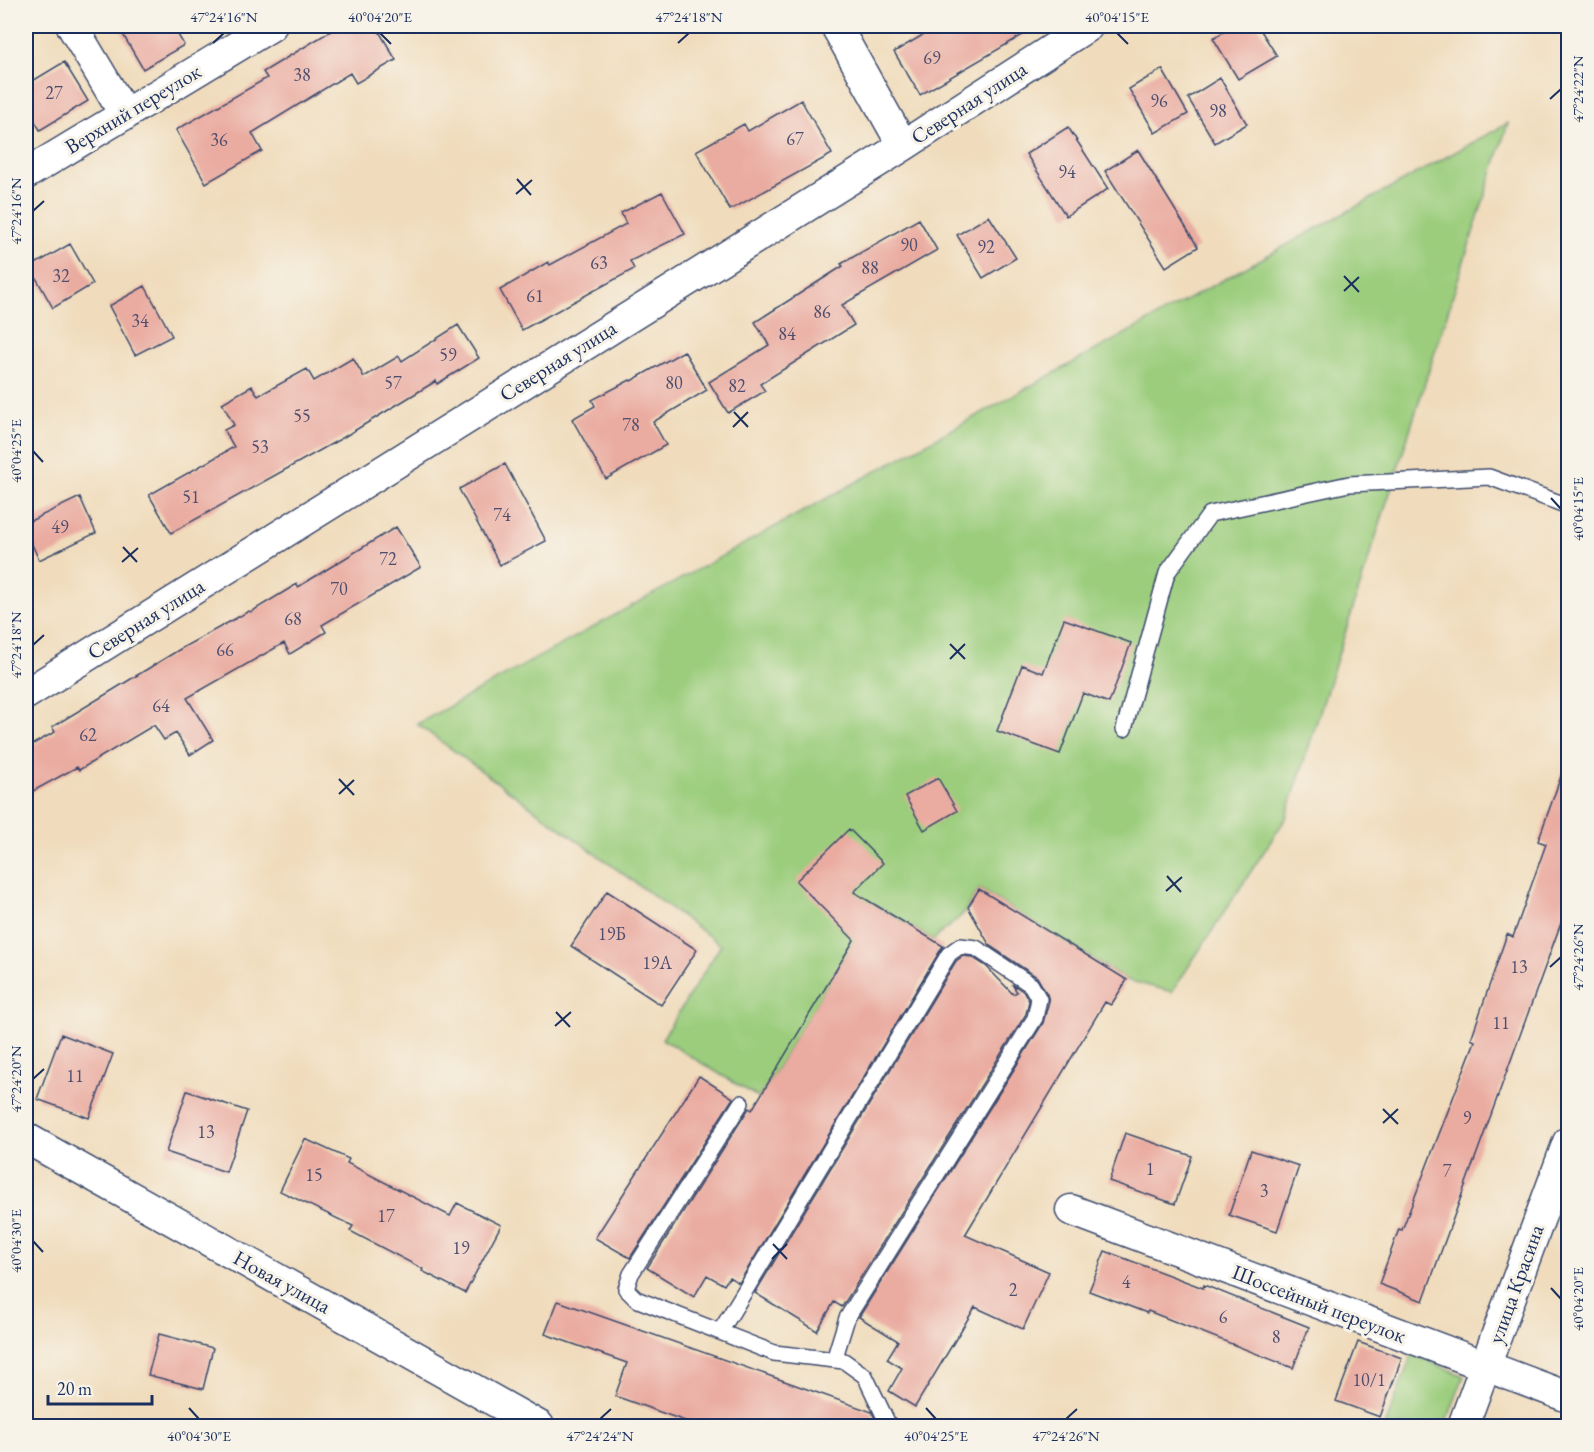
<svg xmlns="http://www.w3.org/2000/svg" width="1594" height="1452" font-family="'EB Garamond',serif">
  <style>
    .green { fill: #9bcd7d; stroke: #5b7e6e; stroke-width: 1.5 }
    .building { fill: #eaaba0 }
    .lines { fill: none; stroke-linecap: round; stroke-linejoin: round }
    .lane-casing { stroke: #3b496c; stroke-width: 18 }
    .street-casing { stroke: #3b496c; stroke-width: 33 }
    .lane { stroke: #fff; stroke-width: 15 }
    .street { stroke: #fff; stroke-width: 30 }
    .ticks { fill: none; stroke: #1b2f5e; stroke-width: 2 }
    .labels { text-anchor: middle; stroke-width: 6; stroke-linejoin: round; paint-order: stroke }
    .number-label { font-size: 18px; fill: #4f4e6e }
    .street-label { font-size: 21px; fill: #1b2f5e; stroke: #f7f3e8 }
    .neatline { fill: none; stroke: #1b2f5e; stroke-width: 2 }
    .ticks-label { font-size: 15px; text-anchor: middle; fill: #1b2f5e }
  </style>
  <rect width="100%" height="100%" fill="#f7f3e8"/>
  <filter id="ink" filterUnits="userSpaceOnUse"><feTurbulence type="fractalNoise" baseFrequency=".0167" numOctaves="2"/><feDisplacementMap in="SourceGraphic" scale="12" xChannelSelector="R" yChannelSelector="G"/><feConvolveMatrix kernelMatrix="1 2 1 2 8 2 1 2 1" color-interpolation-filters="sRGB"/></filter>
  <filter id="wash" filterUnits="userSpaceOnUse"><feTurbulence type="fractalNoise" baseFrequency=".008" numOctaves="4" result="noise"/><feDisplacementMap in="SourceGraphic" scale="24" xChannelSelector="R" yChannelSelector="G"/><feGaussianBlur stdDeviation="1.35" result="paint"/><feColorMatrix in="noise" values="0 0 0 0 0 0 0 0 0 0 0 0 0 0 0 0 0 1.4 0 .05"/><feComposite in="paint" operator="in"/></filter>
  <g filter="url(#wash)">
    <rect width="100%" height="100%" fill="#f0dcbc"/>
    <!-- green -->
    <path class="green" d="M1508,123l-222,695 -114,174 -45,-12 -148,-91 -16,25 -30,26 -57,-35 -117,193 -97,-59 59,-94 -304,-221z
      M1412,1354l52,22 -19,50h-60z"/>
    <g id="blocks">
      <!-- building -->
      <path class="building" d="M118,26h55l11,19 -41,24z
        M339,26h37l20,34 -40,23 -6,-10 -98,60 10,18 -56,32 -30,-53 91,-52 -4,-6z
        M938,26h100l-118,69 -26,-43z
        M1234,26h24l19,30 -39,23 -25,-41z
        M64,62l24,39 -48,29 -14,-24v-21z
        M1162,69l26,45 -33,19 -26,-44z
        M1220,78l27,46 -32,19 -27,-45z
        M801,100l31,54 -102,56 -34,-59 48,-27 4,7z
        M1068,127l40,62 -42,27 -40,-62z
        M1138,150l60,97 -32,20 -61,-96z
        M662,192l23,42 -55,27 4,8 -112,61 -22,-40 48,-28 2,3 76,-41 -5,-11z
        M989,216l27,42 -33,20 -26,-43z
        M919,219l18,31 -95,55 12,20 -94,59 5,7 -37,22 -19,-31 60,-37 -14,-23 88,-56 -2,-2z
        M70,244l23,40 -40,24 -23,-41z
        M145,286l27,50 -37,19 -26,-49z
        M458,325l21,33 -42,26 -1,-3 -92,56 -173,96 -22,-38 85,-48 -10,-17 10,-5 -12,-22 30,-17 6,10 49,-27 7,12 39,-23 11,19 35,-21 3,5z
        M684,351l23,39 -54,32 13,23 -60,34 -34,-60 23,-13 -3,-6 38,-20 1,1z
        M505,464l41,77 -46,24 -41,-76z
        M80,497l16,36 -57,27 -13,-29v-8z
        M396,527l25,40 -99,58 4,7 -36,22 -6,-11 -97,55 26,42 -23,15 -14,-22 -12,7 -10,-15 -75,45 -2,-3 -51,28v-47l29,-16 -3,-5 130,-79 67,-37 2,1 46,-28 1,3z
        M1064,619l67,24 -22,60 -26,-10 -23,61 -63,-23 25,-66 21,8z
        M1565,765l4,1v135l-146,400 -44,-17 20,-55 3,1 73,-189 -4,-2 36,-105 6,3 33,-93 -8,-3z
        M938,778l19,33 -33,19 -19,-34z
        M849,829l34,34 -29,29 89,54 -204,337 -10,-6 -5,8 -17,-10 -13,22 -47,-29 102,-160 3,2 102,-170 -58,-59z
        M979,889l148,91 -16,25 -6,-3 -140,233 84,37 -26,57 -48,-22 -60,100 -26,-16 13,-23 -15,-9 11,-18 -39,-24 184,-294 6,-22 -2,-7 -10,-17 -47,-31 -22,-39z
        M607,891l90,59 -36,55 -90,-59z
        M963,956l9,1 14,9 27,28 4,-2 -5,-8 12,8 5,9 -3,13 -184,293 -8,-5 -17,29 -62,-38 201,-332z
        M61,1034l52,20 -24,64 -52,-19z
        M699,1076l34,22 -103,160 -35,-20z
        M187,1091l60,20 -21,61 -60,-20z
        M1125,1133l67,23 -17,48 -66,-23z
        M305,1139l44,20 -2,4 103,53 7,-13 44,22 -36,68 -43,-22 1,-2 -73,-38 3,-5 -73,-35z
        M1251,1150l48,16 -22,65 -48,-16z
        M1105,1251l98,37 1,-3 105,42 -16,41 -145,-57 -1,2 -58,-22z
        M558,1301l314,111 6,14h-179l-84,-30 12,-33 -82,-29z
        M159,1334l54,14 -10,41 -55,-14z
        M1358,1342l44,16 -22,59 -44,-16z"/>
    </g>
  </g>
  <g filter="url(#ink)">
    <use href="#blocks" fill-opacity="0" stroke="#3b496c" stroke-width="1.5"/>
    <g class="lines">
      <defs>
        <path id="lane" d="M1124,729l43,-156 43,-59 139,-30 140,-7 79,29
          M741,1103l-110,171 -5,15 10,10 138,54 70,8 21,15 24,50
          M720,1332l229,-378 11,-8 16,2 55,37 8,14 -4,19 -188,300 -13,42"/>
        <path id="street" d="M72,26l53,89
          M836,26l67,120
          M26,174l245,-148
          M26,694l877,-548 185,-120
          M26,1138l513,288
          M1071,1210l497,187
          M1463,1426l105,-284"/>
      </defs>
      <!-- lane casing -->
      <use href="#lane" class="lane-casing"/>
      <!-- street casing -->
      <use href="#street" class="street-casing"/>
      <!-- lane -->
      <use href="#lane" class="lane"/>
      <!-- street -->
      <use href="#street" class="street"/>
    </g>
  </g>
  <!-- ticks -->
  <path class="ticks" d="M380,33l11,11M1117,33l11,11M213,43l11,-10M678,43l11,-10M1550,99l11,-10M517,179l14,16M516,194l16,-14M33,211l11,-10M1344,276l15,16M1344,291l15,-14M734,412l14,15M733,427l15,-15M33,451l10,11M1551,498l10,11M123,547l14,15M122,562l16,-14M950,644l15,15M33,645l11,-10M950,659l15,-15M339,779l15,16M339,794l15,-14M1167,876l14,16M1166,891l16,-14M1550,967l11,-10M556,1012l14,15M555,1026l16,-14M33,1079l11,-10M1383,1109l15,15M1383,1123l15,-14M33,1241l10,11M773,1244l14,15M772,1259l15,-15M1551,1288l10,11M189,1408l10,11M926,1408l10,11M600,1419l11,-10M1066,1419l11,-10"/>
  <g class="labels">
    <!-- number labels -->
    <g class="number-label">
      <text x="932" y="64">69</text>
      <text x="302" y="81">38</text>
      <text x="54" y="99">27</text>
      <text x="1159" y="107">96</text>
      <text x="1218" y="117">98</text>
      <text x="795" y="145">67</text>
      <text x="219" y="146">36</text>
      <text x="1067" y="178">94</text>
      <text x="909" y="251">90</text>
      <text x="986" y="253">92</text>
      <text x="599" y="269">63</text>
      <text x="870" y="274">88</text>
      <text x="61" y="282">32</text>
      <text x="535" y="302">61</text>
      <text x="822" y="318">86</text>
      <text x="140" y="327">34</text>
      <text x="787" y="340">84</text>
      <text x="448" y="361">59</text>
      <text x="393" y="389">57</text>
      <text x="674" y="389">80</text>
      <text x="737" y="392">82</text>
      <text x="302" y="422">55</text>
      <text x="631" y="431">78</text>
      <text x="260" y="453">53</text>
      <text x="191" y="503">51</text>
      <text x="502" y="521">74</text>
      <text x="60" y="533">49</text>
      <text x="388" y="565">72</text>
      <text x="339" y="595">70</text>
      <text x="293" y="625">68</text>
      <text x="225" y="656">66</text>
      <text x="161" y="712">64</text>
      <text x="88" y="741">62</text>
      <text x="612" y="940">19Б</text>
      <text x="657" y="969">19А</text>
      <text x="1519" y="973">13</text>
      <text x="1501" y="1029">11</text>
      <text x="75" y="1082">11</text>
      <text x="1467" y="1124">9</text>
      <text x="206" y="1138">13</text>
      <text x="1150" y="1175">1</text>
      <text x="1447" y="1177">7</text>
      <text x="314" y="1181">15</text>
      <text x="1264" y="1197">3</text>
      <text x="386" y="1222">17</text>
      <text x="461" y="1254">19</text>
      <text x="1126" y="1288">4</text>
      <text x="1013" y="1296">2</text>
      <text x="1223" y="1323">6</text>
      <text x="1276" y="1343">8</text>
      <text x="1369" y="1386">10/1</text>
    </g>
    <!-- street labels -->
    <g class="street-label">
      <text transform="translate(969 103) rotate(-33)" y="7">Северная улица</text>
      <text transform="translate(133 109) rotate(-31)" y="7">Верхний переулок</text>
      <text transform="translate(558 361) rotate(-32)" y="7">Северная улица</text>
      <text transform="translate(146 619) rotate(-32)" y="7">Северная улица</text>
      <text transform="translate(282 1282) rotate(29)" y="7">Новая улица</text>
      <text transform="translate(1516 1284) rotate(-70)" y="7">улица Красина</text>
      <text transform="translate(1319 1304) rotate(21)" y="7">Шоссейный переулок</text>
    </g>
  </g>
  <!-- margin -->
  <rect width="1594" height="1452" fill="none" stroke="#f7f3e8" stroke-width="66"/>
  <!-- scale -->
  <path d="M48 1395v9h104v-9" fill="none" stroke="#1b2f5e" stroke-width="3"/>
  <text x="57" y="1395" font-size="18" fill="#1b2f5e" stroke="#f7f3e8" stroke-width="4.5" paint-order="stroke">20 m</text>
  <rect x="33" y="33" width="1528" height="1386" class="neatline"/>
  <g class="ticks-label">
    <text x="224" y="22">47°24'16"N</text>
    <text x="380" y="22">40°04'20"E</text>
    <text x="689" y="22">47°24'18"N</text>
    <text x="1117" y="22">40°04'15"E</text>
    <text transform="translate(1578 89) rotate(-90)" y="5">47°24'22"N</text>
    <text transform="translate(16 211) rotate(-90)" y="5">47°24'16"N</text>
    <text transform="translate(16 451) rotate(-90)" y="5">40°04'25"E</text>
    <text transform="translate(1578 509) rotate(-90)" y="5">40°04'15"E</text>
    <text transform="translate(16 645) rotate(-90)" y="5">47°24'18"N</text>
    <text transform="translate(1578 957) rotate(-90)" y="5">47°24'26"N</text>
    <text transform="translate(16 1079) rotate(-90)" y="5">47°24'20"N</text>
    <text transform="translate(16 1241) rotate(-90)" y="5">40°04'30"E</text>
    <text transform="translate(1578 1299) rotate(-90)" y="5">40°04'20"E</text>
    <text x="199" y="1441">40°04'30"E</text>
    <text x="600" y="1441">47°24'24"N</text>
    <text x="936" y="1441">40°04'25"E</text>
    <text x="1066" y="1441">47°24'26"N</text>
  </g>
</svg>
